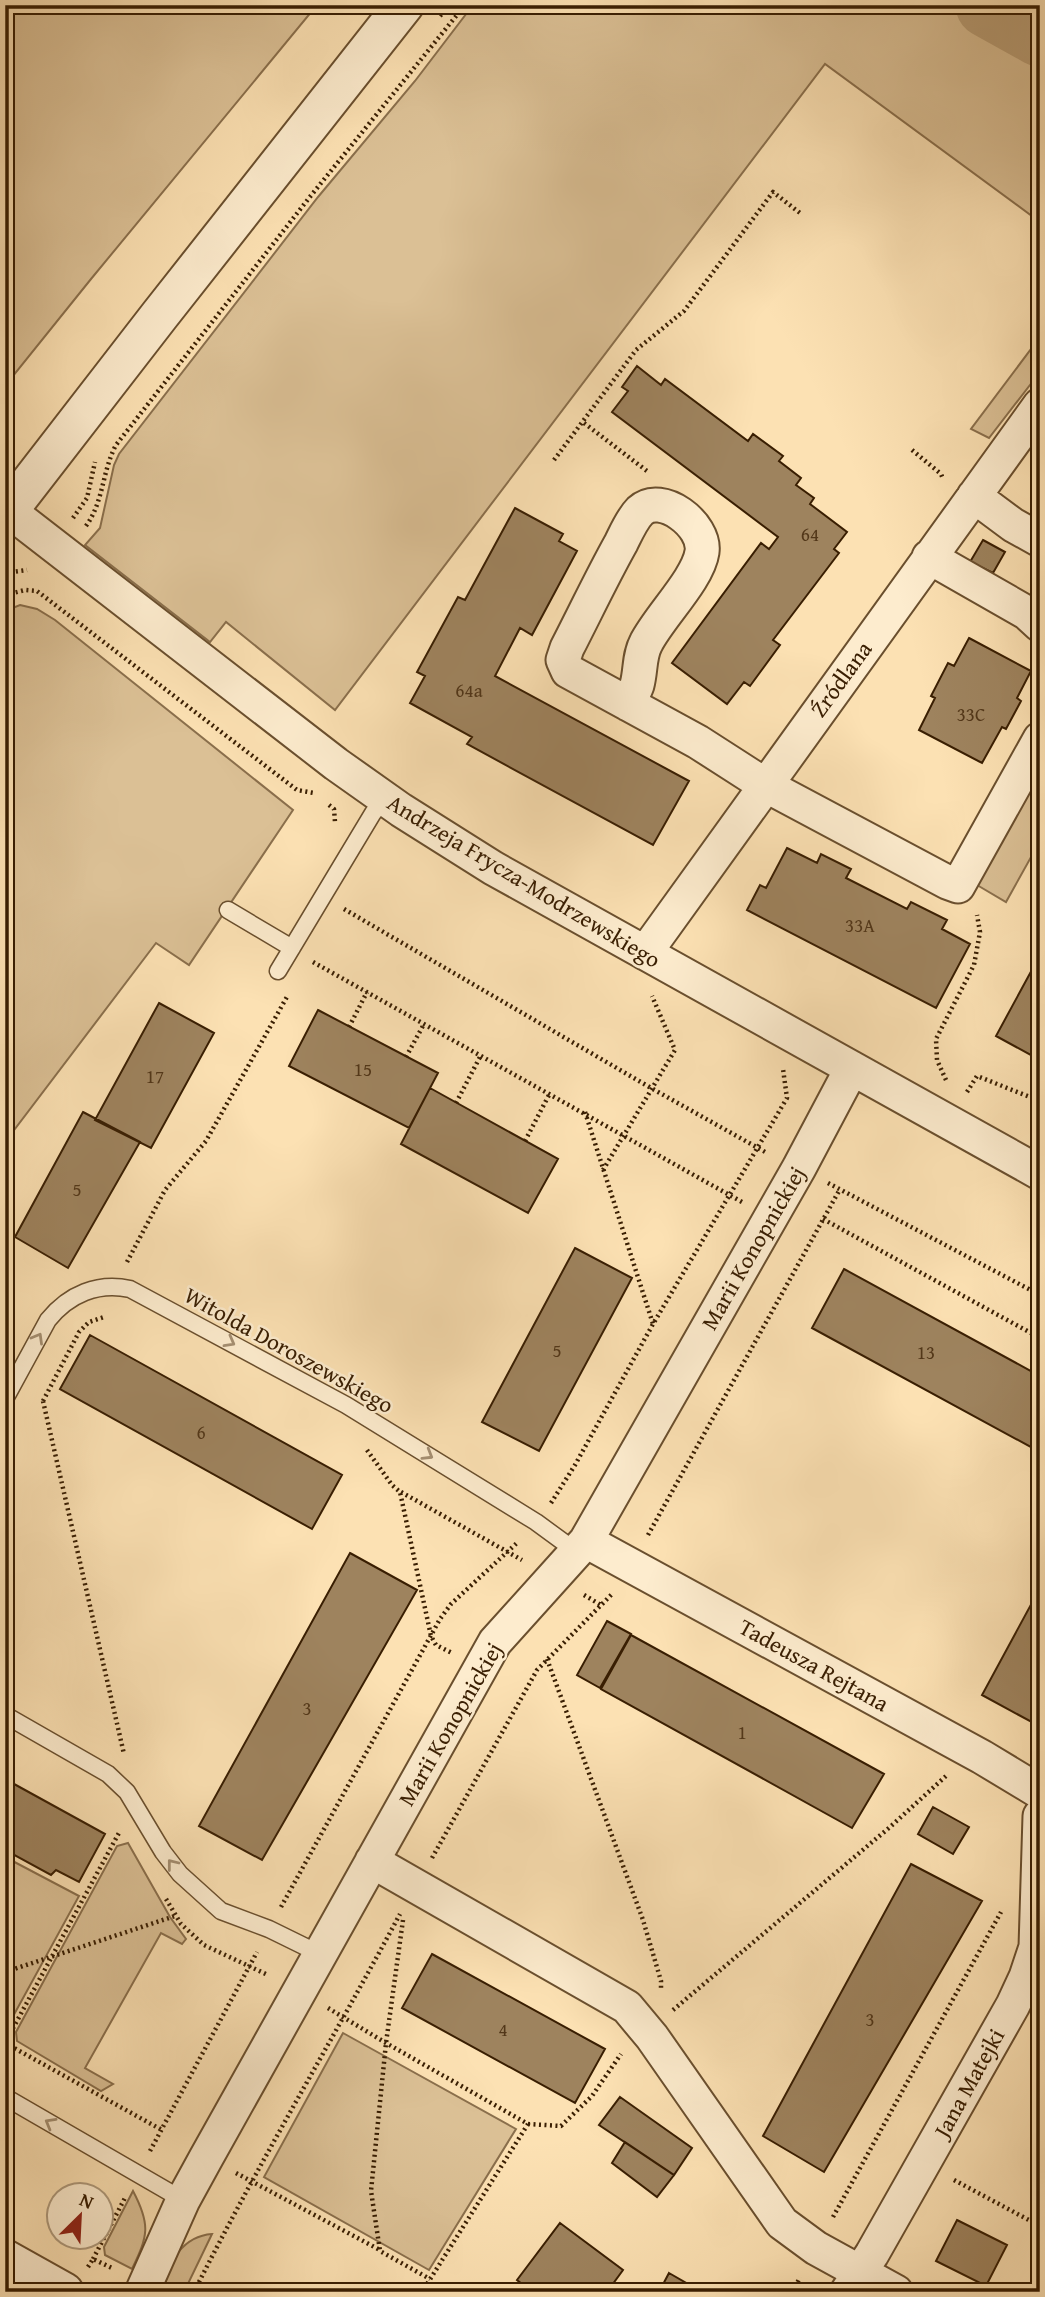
<svg xmlns="http://www.w3.org/2000/svg" width="1045" height="2297" font-family="'Gentium Book Plus',serif">
  <style>
    .green { fill: #dbc095; stroke: #8a6f4c; stroke-width: 2 }
    .lines { fill: none; stroke-linecap: round; stroke-linejoin: round }
    .river { stroke: #ba9f77; stroke-width: 65 }
    .building { fill: #9e835e; stroke: #391e02; stroke-width: 2 }
    .service-casing { stroke: #6a4f2e; stroke-width: 19 }
    .minor-casing { stroke: #6a4f2e; stroke-width: 37 }
    .tertiary-casing { stroke: #6a4f2e; stroke-width: 42 }
    .path { stroke: #391e02; stroke-width: 4.5; stroke-dasharray: 2 3.5; stroke-linecap: butt }
    .service { stroke: #fdecce; stroke-width: 16 }
    .minor { stroke: #fdecce; stroke-width: 33 }
    .tertiary { stroke: #fdecce; stroke-width: 38 }
    .oneway { stroke: #a58f72 }
    .labels { text-anchor: middle; stroke-width: 5; stroke-linejoin: round; paint-order: stroke }
    .number-label { font-size: 19px; fill: #523719 }
    .street-label { font-size: 23px; fill: #391e02; stroke: #fdecce }
  </style>
  <rect width="100%" height="100%" fill="#fce1b3"/>
  <filter id="stains"><feTurbulence type="fractalNoise" baseFrequency=".00286" numOctaves="4"/><feColorMatrix values="0 0 0 0 .2 0 0 0 0 .09 0 0 0 0 .02 0 0 0 .5 -.17"/></filter>
  <radialGradient id="worn" r=".72"><stop offset=".6" stop-color="#630" stop-opacity="0"/><stop offset="1" stop-color="#630" stop-opacity=".3"/></radialGradient>
  <!-- green -->
  <path class="green" d="M5,5h312l-226,274 -86,107z
    M473,5h472l95,54v163l-215,-158 -490,646 -109,-88 -16,20 -125,-97 15,-17 14,-63 5,-11 199,-257 97,-116z
    M1040,337v35l-51,66 -18,-9z
    M20,605l17,4 18,11 238,190 -104,155 -33,-22 -151,199v-531z
    M1029,790l11,6v45l-34,61 -29,-17z
    M128,1843l42,74 16,22 -4,5 -21,-11 -76,135 28,16 -12,7 -84,-50 -1,-9 101,-186z
    M5,1857l74,39 -74,135z
    M343,2033l173,96 -87,141 -165,-93z
    M133,2191c18,34 15,45 -1,78l-27,-14 -1,-8z
    M212,2234l-28,58h-12l-7,-4c1,-26 19,-52 47,-54z"/>
  <g class="lines">
    <!-- river -->
    <path class="river" d="M988,5l52,29"/>
  </g>
  <!-- building -->
  <path class="building" d="M637,366l24,19 4,-6 83,62 5,-7 30,22 -4,5 22,17 -5,7 18,13 -4,6 37,28 -13,17 5,4 -66,87 7,5 -30,41 -6,-4 -17,22 -55,-41 89,-120 8,6 9,-12 -166,-125 16,-21 -6,-4z
    M515,508l48,26 -4,7 18,10 -45,84 -12,-7 -25,48 194,105 -36,64 -186,-101 5,-7 -62,-34 15,-27 -8,-4 41,-75 7,3z
    M983,540l22,12 -12,21 -23,-11z
    M969,638l62,33 -14,27 4,3 -15,28 -4,-2 -20,36 -63,-33 16,-32 -4,-2 17,-33 6,3z
    M787,848l30,15 4,-9 30,15 -5,9 61,31 4,-7 36,18 -5,9 28,15 -34,64 -189,-98 13,-25 6,3z
    M1040,955v105l-44,-24z
    M159,1003l55,30 -63,115 -56,-28z
    M318,1010l120,63 -29,55 -120,-62z
    M430,1088l128,71 -30,54 -127,-69z
    M83,1112l57,30 -72,126 -53,-31z
    M575,1248l57,30 -93,173 -57,-29z
    M844,1269l196,107v76l-228,-124z
    M90,1335l252,140 -30,54 -252,-140z
    M350,1553l67,37 -155,270 -63,-34z
    M1040,1588v136l-1,2 -57,-31z
    M607,1621l24,13 -31,54 -23,-13z
    M631,1635l253,139 -32,54 -251,-139z
    M5,1779l100,55 -26,48 -23,-12 -5,5 -46,-25z
    M933,1807l36,20 -16,27 -35,-20z
    M911,1864l71,37 -158,271 -61,-36z
    M432,1954l173,95 -30,54 -173,-95z
    M620,2097l72,51 -18,27 -75,-50z
    M625,2142l49,33 -17,22 -45,-34z
    M957,2220l50,25 -21,41 -50,-25z
    M560,2223l63,47 -16,22h-75l-15,-12z
    M669,2273l33,19h-43z
    M1036,2275l4,1v16h-14z"/>
  <g class="lines">
    <defs>
      <path id="service" d="M228,910l64,38
        M278,971l95,-158 11,-14
        M5,1399l43,-79c21,-26 50,-38 82,-31l216,116 190,117 41,30
        M5,1715l103,59 19,18 36,60 17,22 41,37 48,18 51,25
        M5,2097l178,103"/>
      <path id="minor" d="M974,496l39,29 27,15
        M8,510l328,254 65,46 92,58 547,305
        M929,557l98,56 13,12
        M628,704c3,-6 7,-13 9,-19 4,-15 2,-29 9,-42 13,-26 52,-64 56,-91 4,-27 -41,-61 -62,-41 -8,8 -14,22 -19,32 -19,34 -36,70 -54,105l-4,12 5,11 130,71 67,43 182,97 11,4 82,-147
        M645,953l395,-548
        M586,1541l396,216 58,35
        M372,1861l255,146 25,30 130,186 34,25 80,44
        M142,2292l41,-92 23,-42 289,-516 91,-101 213,-373 53,-100
        M847,2292l25,-38 141,-249 13,-28 10,-30 4,-131"/>
      <path id="tertiary" d="M5,515l154,-199 245,-311
        M5,2259l59,33"/>
    </defs>
    <!-- service casing -->
    <use href="#service" class="service-casing"/>
    <!-- minor casing -->
    <use href="#minor" class="minor-casing"/>
    <!-- tertiary casing -->
    <use href="#tertiary" class="tertiary-casing"/>
    <!-- path -->
    <path class="path" d="M440,16l9,-11
      M584,423l63,48
      M912,450l29,24 2,5
      M554,460l82,-110 48,-39 89,-119 27,21
      M73,518l14,-20 8,-36
      M86,526c18,-25 16,-55 30,-81l193,-247 156,-193
      M5,573l22,-3
      M5,595l20,-5 12,1 260,199 17,3
      M329,805l5,4 1,13
      M344,909l307,179 116,65
      M313,962l429,240
      M349,1027l18,-35
      M406,1057l18,-33
      M946,1080l-9,-20 -1,-21 38,-74 6,-33 -3,-17
      M967,1092l10,-16 63,25
      M456,1103l25,-48
      M585,1112l68,212
      M525,1141l25,-48
      M603,1170l72,-120 -23,-54
      M828,1183l212,112
      M823,1219l217,119
      M127,1262l38,-72 41,-49 82,-146
      M43,1401l36,-69 10,-10 15,-5
      M43,1401l81,353
      M367,1450l25,35 8,7 31,144 5,9 16,8
      M401,1492l121,68
      M551,1503l24,-38 78,-141 134,-226 -4,-29
      M648,1535l192,-346
      M584,1595l17,10
      M547,1659l96,261 18,61v10
      M432,1858l105,-188 76,-77
      M166,1899l15,25 23,21 64,30
      M281,1907l159,-288 11,-15 67,-62
      M403,1920l-17,123 -15,148 9,60 50,28
      M5,1972l170,-56
      M328,2008l58,35 142,81 -106,168
      M673,2010l217,-183 56,-51
      M5,2043l115,-212
      M5,2043l157,87
      M528,2124l33,2 31,-30 29,-42
      M150,2151l107,-199
      M236,2173l144,77
      M954,2180l86,46
      M833,2217l168,-305
      M93,2259l33,-63
      M88,2267l5,-8 21,10
      M194,2292c64,-128 138,-251 206,-378
      M793,2292l7,-15"/>
    <!-- service -->
    <use href="#service" class="service"/>
    <!-- minor -->
    <use href="#minor" class="minor"/>
    <!-- tertiary -->
    <use href="#tertiary" class="tertiary"/>
  </g>
  <!-- one-way arrows -->
  <defs><path id="oneway-chevron" d="M-2-3.5L2.5 0L-2 3.5" fill="none" stroke-width="1.6" stroke-linecap="round" stroke-linejoin="round" transform="scale(1.75)"/></defs>
  <g class="oneway">
    <use href="#oneway-chevron" transform="translate(38 1338) rotate(-60)"/>
    <use href="#oneway-chevron" transform="translate(230 1342) rotate(29)"/>
    <use href="#oneway-chevron" transform="translate(428 1455) rotate(31)"/>
    <use href="#oneway-chevron" transform="translate(172 1864) rotate(-128)"/>
    <use href="#oneway-chevron" transform="translate(50 2123) rotate(-150)"/>
  </g>
  <g class="labels">
    <!-- number labels -->
    <g class="number-label">
      <text x="810" y="541">64</text>
      <text x="469" y="697">64a</text>
      <text x="971" y="721">33C</text>
      <text x="860" y="932">33A</text>
      <text x="363" y="1076">15</text>
      <text x="155" y="1083">17</text>
      <text x="77" y="1196">5</text>
      <text x="557" y="1357">5</text>
      <text x="926" y="1359">13</text>
      <text x="201" y="1439">6</text>
      <text x="307" y="1715">3</text>
      <text x="742" y="1739">1</text>
      <text x="870" y="2026">3</text>
      <text x="503" y="2036">4</text>
    </g>
    <!-- street labels -->
    <g class="street-label">
      <text transform="translate(841 679) rotate(-54)" y="8">Źródlana</text>
      <text transform="translate(524 881) rotate(31)" y="8">Andrzeja Frycza-Modrzewskiego</text>
      <text transform="translate(753 1248) rotate(-60)" y="8">Marii Konopnickiej</text>
      <text transform="translate(289 1350) rotate(29)" y="8">Witolda Doroszewskiego</text>
      <text transform="translate(814 1665) rotate(29)" y="8">Tadeusza Rejtana</text>
      <text transform="translate(450 1724) rotate(-60)" y="8">Marii Konopnickiej</text>
      <text transform="translate(969 2083) rotate(-61)" y="8">Jana Matejki</text>
    </g>
  </g>
  <!-- margin -->
  <rect width="1045" height="2297" fill="none" stroke="#fce1b3" stroke-width="28"/>
  <rect x="7" y="7" width="1031" height="2283" fill="none" stroke="#391e02" stroke-width="3.5"/>
  <rect x="14" y="14" width="1017" height="2269" fill="none" stroke="#391e02" stroke-width="2"/>
  <!-- north arrow -->
  <g transform="translate(80 2216) rotate(24)"><circle r="33" fill="#fdecce" stroke="#af9a7c" stroke-width="2"/>
  <path d="M0-5L12 26L0 18L-12 26Z" fill="#8f2418"/>
  <text y="-10" font-size="19" font-weight="bold" text-anchor="middle" fill="#391e02">N</text>
  </g>
  <rect width="100%" height="100%" filter="url(#stains)"/>
  <rect width="100%" height="100%" fill="url(#worn)"/>
</svg>
